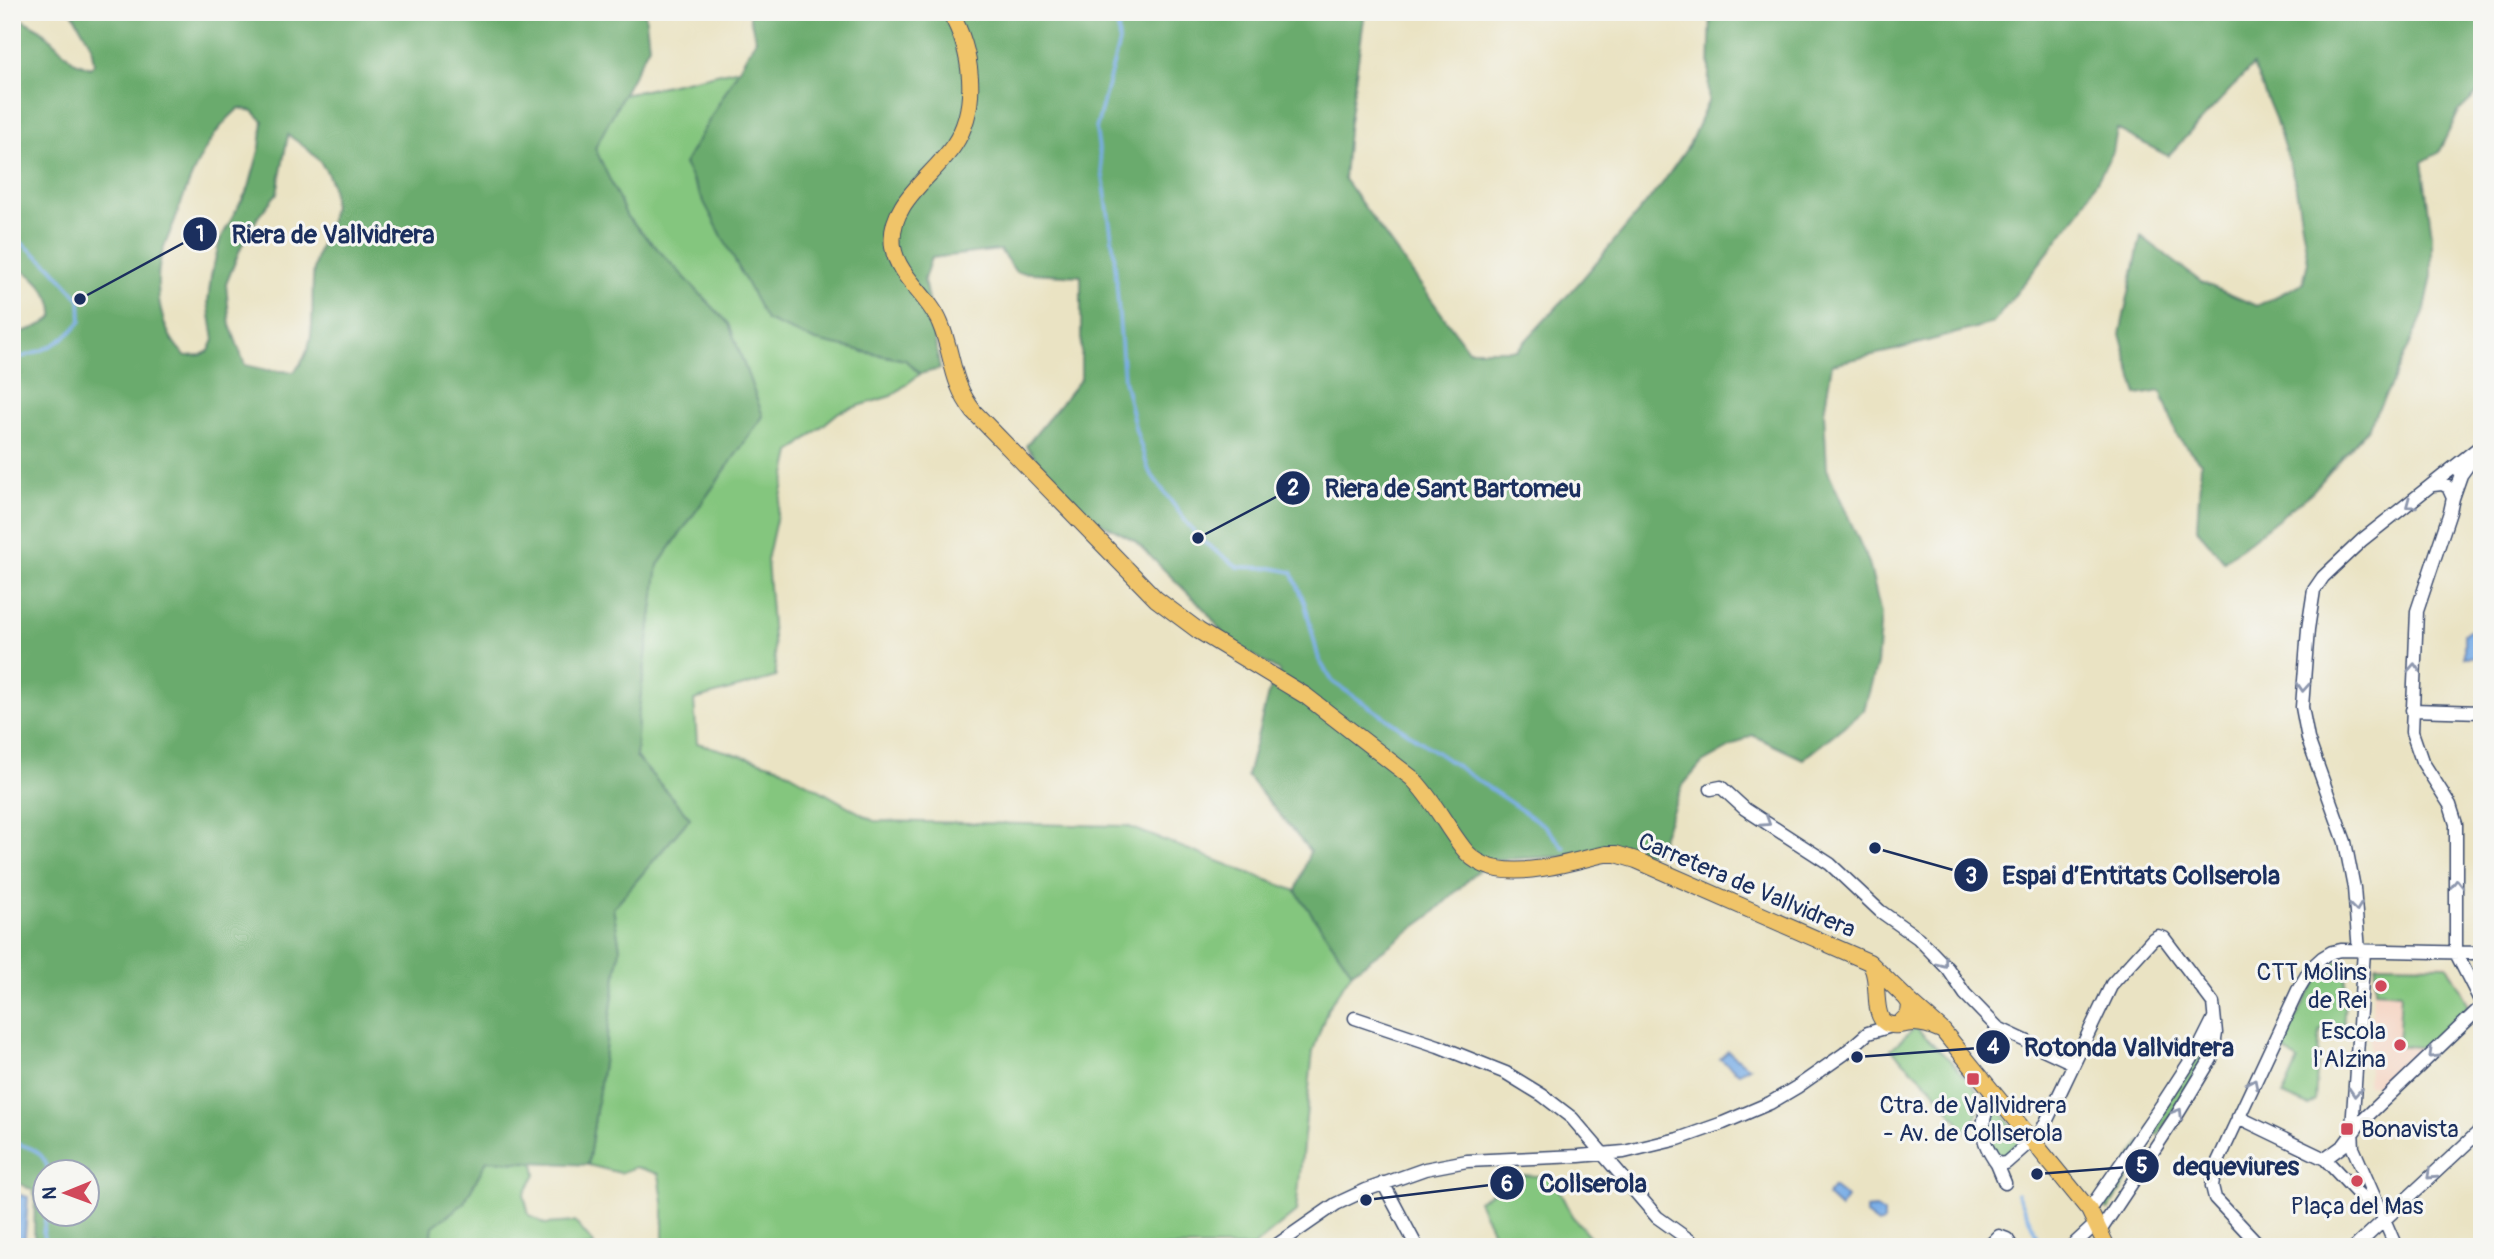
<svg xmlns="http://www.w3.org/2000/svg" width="2494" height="1259" font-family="Pangolin,sans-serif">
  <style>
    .built { fill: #f5d3c1 }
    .green { fill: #84c67e; stroke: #507a6e; stroke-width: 2 }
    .forest { fill: #6bab6d; stroke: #436d66; stroke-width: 2; fill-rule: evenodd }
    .water { fill: #79ade6; stroke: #4a6ea2; stroke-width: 2 }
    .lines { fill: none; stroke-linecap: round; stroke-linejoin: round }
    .stream { stroke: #79ade6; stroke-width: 3.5 }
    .minor-casing { stroke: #3a4a6d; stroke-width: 15 }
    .major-casing { stroke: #3a4a6d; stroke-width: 18 }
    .minor { stroke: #fff; stroke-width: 12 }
    .major { stroke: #f0c469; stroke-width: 16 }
    .oneway { stroke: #8d97ae }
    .poi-dot { fill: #d1495b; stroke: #f6f6f2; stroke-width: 2.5 }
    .labels { text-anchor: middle; stroke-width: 6; stroke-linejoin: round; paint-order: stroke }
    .street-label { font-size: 24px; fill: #1b2f5e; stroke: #f6f6f2 }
    .poi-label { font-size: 24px; fill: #1b2f5e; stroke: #f6f6f2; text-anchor: end }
    .leader { fill: none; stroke: #1b2f5e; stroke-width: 2.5 }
    .callout-dot { fill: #1b2f5e; stroke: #f6f6f2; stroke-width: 2.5 }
    .mark-label { font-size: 21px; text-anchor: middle; font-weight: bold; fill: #fff }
    .callout-label { font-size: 26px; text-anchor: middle; font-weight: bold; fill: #1b2f5e; stroke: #f6f6f2; stroke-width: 6; stroke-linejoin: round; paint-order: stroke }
  </style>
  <rect width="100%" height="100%" fill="#f6f6f2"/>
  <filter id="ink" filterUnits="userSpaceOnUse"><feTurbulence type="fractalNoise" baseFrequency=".0143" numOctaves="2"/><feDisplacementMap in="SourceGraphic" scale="14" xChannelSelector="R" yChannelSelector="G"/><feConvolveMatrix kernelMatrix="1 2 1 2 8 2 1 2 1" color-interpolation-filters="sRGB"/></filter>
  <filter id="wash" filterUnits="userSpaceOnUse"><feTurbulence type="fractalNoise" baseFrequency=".00686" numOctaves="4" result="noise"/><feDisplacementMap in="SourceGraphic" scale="28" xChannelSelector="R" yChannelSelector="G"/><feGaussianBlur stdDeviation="1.57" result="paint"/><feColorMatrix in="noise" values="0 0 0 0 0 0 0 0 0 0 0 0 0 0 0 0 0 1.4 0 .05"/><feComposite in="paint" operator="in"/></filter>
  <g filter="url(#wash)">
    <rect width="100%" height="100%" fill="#eae3c3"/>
    <!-- built -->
    <path class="built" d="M2375,962l73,1 24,43 -84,80 -21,-1z"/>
    <!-- green -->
    <path class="green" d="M739,69l-55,95 179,188 42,8 15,14 -29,22 -52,16 -48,40 -24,108 9,117 -82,23 3,43 80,23 97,55 253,5 169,65 56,81 -24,36 -15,43 -17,161 -43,35h-590v-45l-4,-28 -23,-7 -16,6 -32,-8 32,-217 -7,-40 77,-90 -54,-61 2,-41 20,-151 105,-149 -34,-92 -102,-107 -33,-69 29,-53z
      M2347,961l-4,71 -23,-2 -5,71 -6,5 -26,-11 15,-34 -17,-13c9,-18 37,-79 54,-86 4,-1 8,0 12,-1z
      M2376,964l71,1 22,40 -44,43 -27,-3 3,-52 -26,-2z
      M1915,1027l38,36 30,34 -14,38 -38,-48 -40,-38z
      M2196,1055l9,6 -47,74 -9,-6z
      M1996,1105l26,35 -23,18 -17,-27 3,-14z
      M2141,1142l8,6 -41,62 -8,-6z
      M487,1160l47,3 2,11 -12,21 5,20 16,9 30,-2 19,22v3h-164l3,-21 30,-22z
      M1522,1175l30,2 20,39 27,31h-99l-22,-46 15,-9 28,-8z"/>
    <!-- forest -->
    <path class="forest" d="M72,12h573l4,34 -54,102 32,69 102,107 34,92 -105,149 -20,151 -2,41 54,61 -77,90 7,40 -32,217 -101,-5 -24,44 -30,22 -3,21h-396l1,-51 -3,-6 -20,-10v-847c15,-1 30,-7 41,-16 2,-21 -20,-47 -41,-49v-254l29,16 32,31 17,7 4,-4 -3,-19zM239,108l14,3 10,10 -3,26 -11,40 -29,53 -9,36 -3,26 6,38 -5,11 -8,4 -15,1c-25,-21 -32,-64 -26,-95 3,-14 10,-28 15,-41 15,-42 29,-82 64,-112zM288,135c18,12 40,28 44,52 6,35 -14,52 -18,82 -5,36 7,74 -20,103l-27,-2 -22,-5 -15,-40 -4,-41 15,-37 17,-30 19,-24zM46,1172h42v42h-42z
      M748,12h617l-17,117 -4,50 124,171h49l62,-67 83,-99 27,-39 19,-43 3,-90h771v77l-23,22 -21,42 -16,9 10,73v41l-8,37 -30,66 -26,49 -56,64 -88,69 -27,-32 4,-66 -24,-27 -16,-45 -24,4 -17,-61 21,-98 60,46 56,24 46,-23 5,-21 -13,-80 -20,-64 -22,-53 -85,91 -51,-27 -4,23 -33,59 -87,112 -98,27 -63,14 -8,48 3,57 42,94 12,51 -4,50 -13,46 -61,49 -51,-24 -50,28 -19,22 -27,67 -167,8 -60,57 -77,55 -56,-81 14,-40 -63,-75 21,-82 12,-22 -53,-33 -21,-28 -72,-71 -50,-26 -58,-68 55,-67v-103l-65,-4 -16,-22 -69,8 -7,21 16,90 -20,5 -15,-14 -89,-19 -50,-21 -82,-156 72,-125z"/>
    <!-- water -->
    <path class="water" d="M2469,630l9,3 -1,24h-13v-23z
      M1728,1051l20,16h1l-10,6 -19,-14z
      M1833,1187l14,11 -7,10 -13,-12z
      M12,1193l16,4 -4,50h-12z
      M1876,1208l8,5v9l-6,2 -12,-9v-6z"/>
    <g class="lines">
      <!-- stream -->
      <path class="stream" d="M1117,12l2,30 -23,87 18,123 10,128 12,51 13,40 49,67 40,29 34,1 20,4 13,32 14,56 14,22 212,144 19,22
        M12,235l38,31 30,33 1,22c-17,22 -42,33 -69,38
        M12,1143c18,3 34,9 36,29
        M2017,1194l25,53
        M46,1247l-3,-14 3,-19"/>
    </g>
  </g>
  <g filter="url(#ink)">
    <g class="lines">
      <defs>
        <path id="minor" d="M2433,485l9,-1 6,3 5,11 -3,14 -33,99 -5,121 10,29 28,44 6,19v129l26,51
          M2453,498l8,-23 10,-14
          M2412,710l70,2
          M1711,789l10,-2 24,22 85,55 50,47 38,27 30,31 17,25 33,34 75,35
          M2359,951l-5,-63 -9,-46 -37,-103 -6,-32 6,-78 6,-39 9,-13 39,-37 120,-95
          M2364,951l-12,178 1,19 43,99
          M1355,1018l83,28 68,27 36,22 30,23 85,99 42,30
          M1992,1092c-10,32 -16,43 5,72l9,-1 26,-23
          M2238,1117l87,42 32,34 21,17
          M2035,1145l77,-161 41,-45 5,-3 6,2 49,65 3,30 -2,13 -3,13 -34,56 -77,116
          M2325,1159l19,-14 16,-22 122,-117
          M1997,1164l8,19
          M1383,1183l34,64
          M2089,1210l72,-104 39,-60 14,-28
          M1274,1247l62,-43 30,-14 59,-21 42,-8 112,-5 45,-4 54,-13 45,-16 47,-20 27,-16 47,-33 24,-21 27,-8
          M1988,1247l11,-11 8,3 5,8
          M2071,1247l25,-23
          M2261,1247l-46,-49 -3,-12 3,-18 83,-178 13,-22 11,-10 10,-6 9,-2 141,3
          M2355,1247l127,-118"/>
        <path id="major" d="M950,12c22,38 30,94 4,133 -21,32 -67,58 -61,102 5,30 36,49 47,76 14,33 10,58 34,89l182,187 43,32 107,65 106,82c21,21 33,47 51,70 31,42 101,14 143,6h10l20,6 233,102 37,36 4,6 -1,10 -10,10
          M1872,967c8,15 0,49 14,56 8,5 19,0 28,0 9,0 18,3 27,7
          M1908,1000l35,31 146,179 18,37"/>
      </defs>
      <!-- minor casing -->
      <use href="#minor" class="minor-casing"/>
      <!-- major casing -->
      <use href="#major" class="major-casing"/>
      <!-- minor -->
      <use href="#minor" class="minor"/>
      <!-- major -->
      <use href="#major" class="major"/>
    </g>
    <!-- one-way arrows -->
    <defs><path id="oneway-chevron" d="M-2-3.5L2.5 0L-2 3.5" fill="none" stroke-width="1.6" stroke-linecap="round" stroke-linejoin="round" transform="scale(1.75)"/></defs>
    <g class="oneway">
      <use href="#oneway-chevron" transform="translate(2410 504) rotate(143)"/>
      <use href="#oneway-chevron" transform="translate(2414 668) rotate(-87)"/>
      <use href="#oneway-chevron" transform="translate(2303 687) rotate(94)"/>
      <use href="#oneway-chevron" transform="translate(1766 822) rotate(33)"/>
      <use href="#oneway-chevron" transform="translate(2457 884) rotate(-90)"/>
      <use href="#oneway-chevron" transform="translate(2356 907) rotate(83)"/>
      <use href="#oneway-chevron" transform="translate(1943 963) rotate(52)"/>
      <use href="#oneway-chevron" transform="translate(2433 1054) rotate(136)"/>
      <use href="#oneway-chevron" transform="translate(2253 1083) rotate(-64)"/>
      <use href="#oneway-chevron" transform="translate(2355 1092) rotate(94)"/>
      <use href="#oneway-chevron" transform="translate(2178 1113) rotate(-58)"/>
      <use href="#oneway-chevron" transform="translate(2431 1175) rotate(137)"/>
    </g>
  </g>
  <!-- markers -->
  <g class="poi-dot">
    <circle cx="2381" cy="986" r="7"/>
    <circle cx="2400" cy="1045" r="7"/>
    <rect x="1966" y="1072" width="14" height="14" rx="3.5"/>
    <rect x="2340" y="1122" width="14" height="14" rx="3.5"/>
    <circle cx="2357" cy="1181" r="7"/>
  </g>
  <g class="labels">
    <!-- street labels -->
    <g class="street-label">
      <text transform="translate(1747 885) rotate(23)" y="8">Carretera de Vallvidrera</text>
    </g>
    <!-- poi labels -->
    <g class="poi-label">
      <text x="2367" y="980">CTT Molins<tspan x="2367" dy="28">de Rei</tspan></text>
      <text x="2386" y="1039">Escola<tspan x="2386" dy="28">l'Alzina</tspan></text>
      <text x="1973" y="1113" text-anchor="middle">Ctra. de Vallvidrera<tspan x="1973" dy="28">- Av. de Collserola</tspan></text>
      <text x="2361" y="1137" text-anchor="start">Bonavista</text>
      <text x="2357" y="1214" text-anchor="middle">Plaça del Mas</text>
    </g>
  </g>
  <!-- callouts -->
  <path class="leader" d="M80 299L200 234M1198 538L1293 488M1875 848L1971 875M1857 1057L1993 1047M2037 1174L2142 1166M1366 1200L1507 1183"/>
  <g class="callout-dot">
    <circle cx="80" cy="299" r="7"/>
    <circle cx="1198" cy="538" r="7"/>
    <circle cx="1875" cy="848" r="7"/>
    <circle cx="1857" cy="1057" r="7"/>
    <circle cx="2037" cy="1174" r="7"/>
    <circle cx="1366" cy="1200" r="7"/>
    <circle cx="200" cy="234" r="18"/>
    <circle cx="1293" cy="488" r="18"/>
    <circle cx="1971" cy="875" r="18"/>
    <circle cx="1993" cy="1047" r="18"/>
    <circle cx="2142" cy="1166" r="18"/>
    <circle cx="1507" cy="1183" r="18"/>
  </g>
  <g class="mark-label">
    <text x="200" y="241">1</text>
    <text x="1293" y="495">2</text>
    <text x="1971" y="883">3</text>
    <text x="1993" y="1054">4</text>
    <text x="2142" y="1173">5</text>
    <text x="1507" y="1191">6</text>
  </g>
  <g class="callout-label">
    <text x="333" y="243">Riera de Vallvidrera</text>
    <text x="1453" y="497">Riera de Sant Bartomeu</text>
    <text x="2141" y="884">Espai d’Entitats Collserola</text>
    <text x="2129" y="1056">Rotonda Vallvidrera</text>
    <text x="2236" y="1175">dequeviures</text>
    <text x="1593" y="1192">Collserola</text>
  </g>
  <!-- margin -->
  <rect width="2494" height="1259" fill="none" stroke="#f6f6f2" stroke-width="42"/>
  <!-- north arrow -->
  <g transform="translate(66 1193) rotate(269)"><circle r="33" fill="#f6f6f2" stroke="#9ea6b7" stroke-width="2"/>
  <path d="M0-5L12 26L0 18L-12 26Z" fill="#d1495b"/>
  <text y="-10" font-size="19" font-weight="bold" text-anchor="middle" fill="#1b2f5e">N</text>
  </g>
</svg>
